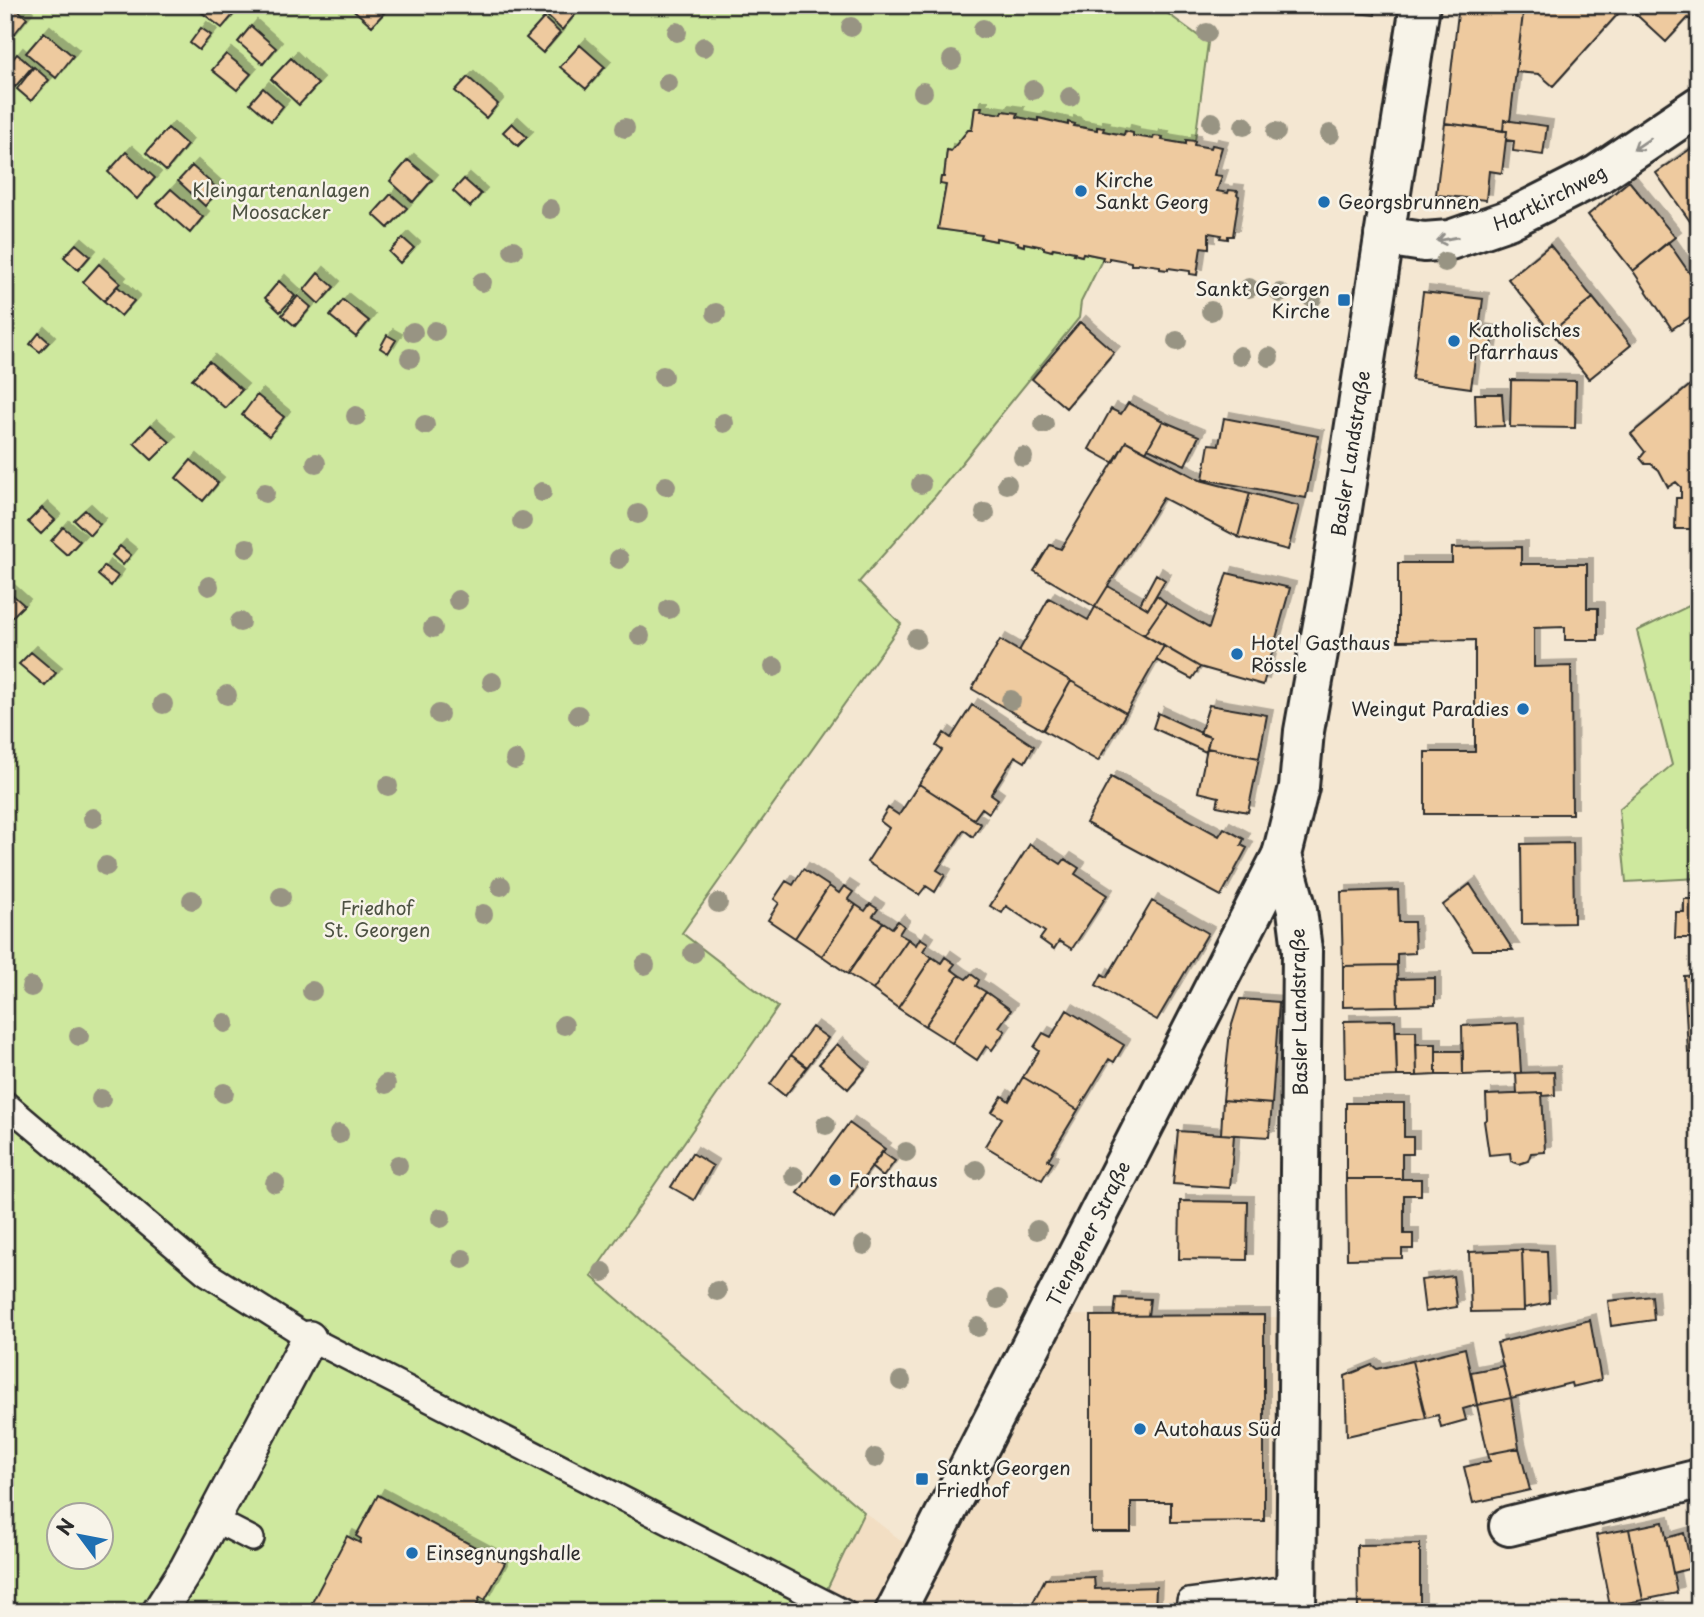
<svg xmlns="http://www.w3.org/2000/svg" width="1704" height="1617" font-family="'Playpen Sans',sans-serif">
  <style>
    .built { fill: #f2dec3 }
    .green { fill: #cee89e; stroke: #7c8a64; stroke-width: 2; fill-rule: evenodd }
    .building { fill: #eeca9f; stroke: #2b2b2b; stroke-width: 2; filter: url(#shadow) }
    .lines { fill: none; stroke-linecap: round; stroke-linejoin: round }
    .service-casing { stroke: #2b2b2b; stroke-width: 28 }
    .pedestrian-casing { stroke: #2b2b2b; stroke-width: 38 }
    .minor-casing { stroke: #2b2b2b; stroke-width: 44 }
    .tertiary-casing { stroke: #2b2b2b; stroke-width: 44 }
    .service { stroke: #f7f3e8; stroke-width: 23 }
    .pedestrian { stroke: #f7f3e8; stroke-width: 33 }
    .minor { stroke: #f7f3e8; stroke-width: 38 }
    .tertiary { stroke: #f7f3e8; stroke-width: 38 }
    .tree { fill: #989483 }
    .oneway { stroke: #918f8a }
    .poi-dot { fill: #1f6fb2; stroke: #f7f3e8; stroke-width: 2.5 }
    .labels { text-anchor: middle; stroke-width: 5; stroke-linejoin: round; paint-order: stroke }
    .poi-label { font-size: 19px; fill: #2b2b2b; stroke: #f7f3e8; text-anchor: start }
    .park-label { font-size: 19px; fill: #4c5142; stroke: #f7f3e8 }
    .street-label { font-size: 19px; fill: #2b2b2b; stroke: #f7f3e8 }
  </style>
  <defs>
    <filter id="shadow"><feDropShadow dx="6" dy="-6" stdDeviation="0" flood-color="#0004"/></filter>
  </defs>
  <rect width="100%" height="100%" fill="#f4e7d2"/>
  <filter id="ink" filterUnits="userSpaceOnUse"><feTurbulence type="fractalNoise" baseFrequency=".0143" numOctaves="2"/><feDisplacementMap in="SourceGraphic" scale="14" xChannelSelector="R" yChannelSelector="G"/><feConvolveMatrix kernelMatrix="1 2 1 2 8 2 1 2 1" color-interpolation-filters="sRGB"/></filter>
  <g filter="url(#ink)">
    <!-- built -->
    <path class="built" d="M1067,1315l216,2 -3,295h-464l48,-100 76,58z"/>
    <!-- green -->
    <path class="green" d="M5,5h1151l52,38 -13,98 -9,-1v4l-24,-4v-3l-8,-1 -1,3 -20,-3 -1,-3 -7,-1 -1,3 -21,-4v-3h-6v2l-23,-4v-2l-6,-1v2l-29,-7 -1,3 -21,-4v-4l-14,-2 -1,3 -21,-3v-4h-6l-3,23 -21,21 -4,-1 -3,27h-3l-1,6 6,2 -7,44 43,6v3l13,3 1,-3 22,4v3l5,1 1,-3 20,4 1,2 7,2 1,-3 22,4 -1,2 7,2 2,-3 20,4 -1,3 -21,42 -2,16 -143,177 -77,87 42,42 -219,309 96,74 -187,269 273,236 -48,100h-811zM60,1516h42v42h-42z
      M1699,601v277l-73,4 -7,-73 53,-44 -35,-134z"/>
    <!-- building -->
    <path class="building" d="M5,5h7l15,13 -19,24 -3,-2z
      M206,5h15l12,10 -11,13 -21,-16z
      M348,5h27l9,8 -12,13z
      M556,5h16l6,6 -16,19 -15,-14z
      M1317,5h59l-1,10 -59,-6z
      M1459,5h65l-14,116 -6,-1 -1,11 -58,-8z
      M1539,5h87l-73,81 -14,-12 -23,-2 8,-66 13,2z
      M1626,5h73v13l-5,5 -6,-5 -22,24z
      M544,18l16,15 -17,20 -17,-15z
      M251,26l25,22 -13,16 -25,-22z
      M201,28l10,7 -12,15 -9,-7z
      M44,32l29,24 -17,22 -30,-25z
      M580,45l25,22 -19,22 -26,-22z
      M17,54l15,13 -17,20 -10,-8v-10z
      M226,54l25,20 -14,16 -25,-20z
      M291,58l27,26 -19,21 -28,-26z
      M34,67l15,13 -18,21 -14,-12z
      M468,77l30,27 -12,14 -31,-27z
      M263,88l20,18 -12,15 -21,-18z
      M975,107h7l-1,4 21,3 1,-3 15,2 -1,4 21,4v-3l30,7v-3l7,2 -1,2 23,4v-3l7,1 -1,3 21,4 1,-4 8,2v3l20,3 1,-3 9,1 -1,3 24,4v-4l9,1 -1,4 17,3 1,-3 10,2 -8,28 8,1 -5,15 11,2 1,-3 9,1 -1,4 2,1 -6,40h-5v3l-8,-1 1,-3 -12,-2v15l-8,-1 -4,28 -7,-1v-3l-22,-3v2l-8,-1v-3l-22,-3 -1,2h-6v-3l-22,-4v3l-7,-1 1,-3 -20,-4 -1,3 -8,-2 1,-2 -22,-4 -1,3 -8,-2v-2l-20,-4v3l-6,-2v-2l-22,-4v3l-15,-3 1,-3 -44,-6 8,-44 -6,-1 1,-7h3l3,-27 4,1 17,-21h4z
      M1504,120l43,6 -4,29 -30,-4 1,-10 -8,-1 1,-9h-4z
      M512,123l15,14 -9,9 -15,-14z
      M1445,123l62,8 -5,42 -13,-2 -3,29 -50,-5z
      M168,128l19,17 -21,26 -20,-18z
      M1699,143v76l-7,5 -36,-51z
      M126,152l29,26 -18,21 -29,-27z
      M408,160l24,20 -19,22 -23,-21z
      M192,166l27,24 -14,16 -27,-25z
      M464,179l17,15 -11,13 -17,-16z
      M1629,181l46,56 -42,34 -45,-56z
      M171,189l32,28 -13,16 -33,-29z
      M391,194l16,14 -19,20 -15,-14z
      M403,238l11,10 -14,15 -11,-11z
      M1668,242l31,45v24l-27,18 -39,-58z
      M76,244l14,12 -12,14 -14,-13z
      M1550,245l43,53 -42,34 -43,-53z
      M99,264l21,19 -16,18 -21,-19z
      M318,273l16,14 -15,17 -15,-14z
      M279,281l16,15 -15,16 -15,-14z
      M117,286l17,15 -13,15 -17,-15z
      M1423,292l60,7 -4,31 15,2 -3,21 -15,-2 -5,37 -59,-8z
      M298,296l13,11 -16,19 -13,-11z
      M1593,298l38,47 -42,34 -38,-47z
      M343,300l26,21 -13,16 -26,-21z
      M1080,322l34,30 -48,56 -34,-29z
      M39,333l10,9 -9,10 -10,-8z
      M387,335l9,5 -8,13 -8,-5z
      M209,361l33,29 -17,18 -33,-29z
      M1511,380l65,1 -1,47 -65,-1z
      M1694,382l5,7v140h-24l1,-31h5v-11l-5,-5 -8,5 -9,-17 -8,-6h-6l-5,-6 5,-6 -14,-18z
      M1475,394h27l2,32 -28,1z
      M257,395l27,22 -15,19 -27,-21z
      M1128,403l35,18 -17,31 -20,-11 -12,22 -25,-14 22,-40 10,5z
      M1224,418l94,18 -12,62 -103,-19 6,-35 10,1z
      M1163,421l36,15 -14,29 -37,-17z
      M151,425l19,17 -18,18 -18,-17z
      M1126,441l74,39 50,13 -12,44 -75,-39 -68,109 -61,-36 16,-26 11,4z
      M191,460l27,23 -15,18 -27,-23z
      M1250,493l49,13 -11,44 -50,-13z
      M42,508l13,12 -14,14 -13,-12z
      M85,510l15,14 -10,11 -16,-15z
      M63,527l17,14 -13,14 -16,-14z
      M120,546l11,9 -8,10 -11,-10z
      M1521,547v17h66v44h11v32h-33v-13l-31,1v39l37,-1 1,148h-147v-62h50v-112l-77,1v-78h54v-15z
      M104,566l14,10 -7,10 -13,-11z
      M1227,573l63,15 -27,97 -63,-18 -56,-32 22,-32 43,25z
      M1156,574l9,6 -17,29 -8,-5z
      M1108,586l40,23 9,-14 9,8 -22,32 -49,-28z
      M5,588l19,17 -12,12 -7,-6z
      M1049,598l39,22 7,-13 69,39 -38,67 -107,-62z
      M1000,640l71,41 -28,49 -71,-41z
      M1164,646l36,21 -8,12 -36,-19z
      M31,652l25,21 -11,13 -26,-22z
      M1071,681l55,32 -28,48 -55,-31z
      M972,705l62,41 -9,16 -10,-6 -24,38 7,5 -9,14 -7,-5 -8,11 -55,-35 23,-34 -6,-4 8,-13 7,5z
      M1209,705l58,10 -8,43 -52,-10 3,-11 -10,-3z
      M1158,713l52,24 -4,15 -53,-24z
      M1207,748l52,10 -11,54 -31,-6 2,-9 -21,-5z
      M1111,777l108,59 5,-8 20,11 -3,6 6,3 -26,48 -135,-73z
      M919,784l62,40 -8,13 -9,-7 -27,40 8,5 -10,17 -9,-6 -7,9 -52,-33 22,-34 -9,-7 8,-13 11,7z
      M1573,843l1,80 -52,1 -1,-80z
      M1030,844l31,20 4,-5 14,9 -4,6 32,21 -35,54 -13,-8 -5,8 -14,-10 5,-7 -39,-26 -4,7 -12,-7z
      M803,869l26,17 -34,52 -27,-18 11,-17 -5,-4 12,-18 7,4z
      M1470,884l43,66h-40l-30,-45z
      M829,886l10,7 5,-7 9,6 -5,7 8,6 -34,51 -27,-18z
      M1398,890l1,32h15l1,31 -18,1v11l-54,1 -2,-74z
      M1684,899h15v39h-24l1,-26h8z
      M1152,901l56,32 -51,87 -61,-35 6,-11 5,3z
      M870,904l8,5 -5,7 10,6 -35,52 -26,-18 34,-51 9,6z
      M898,921l6,5 -5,8 9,5 -35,51 -25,-16 35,-52 9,6z
      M920,938l8,5 -5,8 9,6 -34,51 -25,-18 35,-51 8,6z
      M932,957l9,6 4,-6 10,7 -4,5 8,6 -34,51 -27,-18z
      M1397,965l1,41 -55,1v-41z
      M971,974l8,6 -3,6 10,6 -34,51 -27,-17 34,-51 7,4z
      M1699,975v38h-13l-2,-37z
      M1435,978v27l-37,1 -1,-27z
      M986,992l25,18 -12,17 6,4 -13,19 -6,-4 -9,14 -25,-17z
      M1240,999l39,3 -7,102 -49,-4 7,-69z
      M1067,1010l57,35 -10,17 -5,-3 -31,51 -55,-33 16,-26 -5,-4 9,-14 8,4z
      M1686,1013h13v39l-11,1z
      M1395,1020l2,56 -52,2 -1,-57z
      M1518,1023l3,50 -58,2 -1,-49z
      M812,1027l16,11 -21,29 -16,-12z
      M1396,1031h20l1,45h-20z
      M837,1044l28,25 -17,20 -29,-25z
      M1416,1044h20v31l-19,1z
      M1436,1051h27v24h-27z
      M791,1055l16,12 -22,29 -15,-12z
      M1554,1072l1,23 -13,1v-3l-25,1 -1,-21z
      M1023,1077l55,33 -30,50 5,2 -11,18 -57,-34 17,-28 -10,-6 10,-16 7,5z
      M1542,1093l3,59 -14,1 -3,8 -9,3 -8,-3 -1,-8 -21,2 -5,-34 3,-2 -1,-24z
      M1223,1100l49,4 -3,33 -48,-3z
      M1346,1103h58v34h9v17h-11v25h-56z
      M849,1123l36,26 -51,69 -36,-25z
      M1178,1131l56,4 -4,53 -57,-4z
      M882,1152l13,9 -12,16 -12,-10z
      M692,1153l21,13 -19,34 -23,-13z
      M1346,1179h75v16h-17v39h9v15h-11v9l-55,1z
      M1180,1201l68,1 -1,58 -68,-1z
      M1699,1211v27l-6,1 -2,-27z
      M1522,1250l25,1 2,52 -25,5z
      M1522,1250l2,61 -53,1 -2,-60z
      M1453,1276l4,31 -32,5 -4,-32z
      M1652,1296l2,24 -43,6 -3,-25z
      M1116,1298l34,1 -2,17h-34z
      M1264,1315v206l-93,1v-20h-40v30h-40v-216z
      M1590,1320l11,60 -29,7 -1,-4 -60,15 -14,-55z
      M1465,1348l12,57 -14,4 3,11 -25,7 -3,-12 -12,3 -14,-57z
      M1412,1361l14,57 -79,18 -2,-60 27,-11 5,4z
      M1503,1366l8,32 -34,7 -6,-33z
      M1511,1398l8,50 -31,6 -11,-49z
      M1519,1448l11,42 -57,13 -9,-36 26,-6 -2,-7z
      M378,1495l127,68 -20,37 -5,-3 -3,7 15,8h-185l40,-76 13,7 1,-4 -5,-3z
      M1663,1522l14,71 -34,7 -14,-71z
      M1629,1529l14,71 -33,6 -14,-71z
      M1684,1533l8,35 -19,5 -7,-35z
      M1420,1544v68h-62l-1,-67z
      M1094,1577l1,12 61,-2 -1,25h-127l17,-33z"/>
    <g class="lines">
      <defs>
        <path id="service" d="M5,1103l201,170 103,65 535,274
          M213,1519l39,20
          M1189,1612v-11l107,-14"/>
        <path id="pedestrian" d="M159,1612l28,-44 122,-230"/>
        <g id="minor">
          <path id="s1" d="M1384,236l40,6 26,-2 58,-20 89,-45 102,-69"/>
          <path d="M1509,1526l190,-47"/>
        </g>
        <g id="tertiary">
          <path id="s2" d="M895,1612l387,-757"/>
          <path id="s3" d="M1296,1612l6,-662 -5,-40 -15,-55 17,-68 5,-56 27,-151 89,-575"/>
        </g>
      </defs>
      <!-- service casing -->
      <use href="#service" class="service-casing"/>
      <!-- pedestrian casing -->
      <use href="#pedestrian" class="pedestrian-casing"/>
      <!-- minor casing -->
      <use href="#minor" class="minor-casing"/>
      <!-- tertiary casing -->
      <use href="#tertiary" class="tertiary-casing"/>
      <!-- service -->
      <use href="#service" class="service"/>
      <!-- pedestrian -->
      <use href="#pedestrian" class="pedestrian"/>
      <!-- minor -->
      <use href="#minor" class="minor"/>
      <!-- tertiary -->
      <use href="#tertiary" class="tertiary"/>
    </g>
    <!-- trees -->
    <g class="tree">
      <circle cx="851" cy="27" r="10"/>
      <circle cx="983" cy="29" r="10"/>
      <circle cx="677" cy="32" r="10"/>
      <circle cx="1207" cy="33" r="10"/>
      <circle cx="704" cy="47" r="10"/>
      <circle cx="952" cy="60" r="10"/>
      <circle cx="668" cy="83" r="10"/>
      <circle cx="1033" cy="90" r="10"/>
      <circle cx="923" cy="92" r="10"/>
      <circle cx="1070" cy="97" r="10"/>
      <circle cx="1212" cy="122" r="10"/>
      <circle cx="1244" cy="126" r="10"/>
      <circle cx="625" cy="128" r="10"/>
      <circle cx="1276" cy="132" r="10"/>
      <circle cx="1330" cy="134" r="10"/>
      <circle cx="550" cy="209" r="10"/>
      <circle cx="513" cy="250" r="10"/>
      <circle cx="1445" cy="262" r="10"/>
      <circle cx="482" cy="282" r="10"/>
      <circle cx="1249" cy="288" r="10"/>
      <circle cx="1280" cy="293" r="10"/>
      <circle cx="1312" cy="298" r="10"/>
      <circle cx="1211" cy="311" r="10"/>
      <circle cx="716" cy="313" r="10"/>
      <circle cx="435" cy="331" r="10"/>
      <circle cx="413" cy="332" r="10"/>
      <circle cx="1177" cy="341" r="10"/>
      <circle cx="1240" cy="356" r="10"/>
      <circle cx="1269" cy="357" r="10"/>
      <circle cx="410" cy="358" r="10"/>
      <circle cx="663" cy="376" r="10"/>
      <circle cx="356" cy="416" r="10"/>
      <circle cx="724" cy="423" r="10"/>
      <circle cx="1044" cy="424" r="10"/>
      <circle cx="425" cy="425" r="10"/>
      <circle cx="1023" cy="457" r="10"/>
      <circle cx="316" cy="463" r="10"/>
      <circle cx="921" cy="484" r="10"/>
      <circle cx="1007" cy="484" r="10"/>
      <circle cx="666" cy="486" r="10"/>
      <circle cx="542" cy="492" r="10"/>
      <circle cx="265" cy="493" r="10"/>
      <circle cx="985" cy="513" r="10"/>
      <circle cx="638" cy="514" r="10"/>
      <circle cx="522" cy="521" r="10"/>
      <circle cx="247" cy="548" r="10"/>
      <circle cx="619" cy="559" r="10"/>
      <circle cx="209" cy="586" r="10"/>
      <circle cx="458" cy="600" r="10"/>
      <circle cx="669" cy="609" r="10"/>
      <circle cx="240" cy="622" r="10"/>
      <circle cx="433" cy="628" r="10"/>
      <circle cx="640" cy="636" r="10"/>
      <circle cx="916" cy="639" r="10"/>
      <circle cx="774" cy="667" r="10"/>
      <circle cx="492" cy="682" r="10"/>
      <circle cx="227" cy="695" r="10"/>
      <circle cx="1011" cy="700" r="10"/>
      <circle cx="163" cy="704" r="10"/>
      <circle cx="439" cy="714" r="10"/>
      <circle cx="578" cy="715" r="10"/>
      <circle cx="515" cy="760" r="10"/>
      <circle cx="388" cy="786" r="10"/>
      <circle cx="93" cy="818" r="10"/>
      <circle cx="106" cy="866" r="10"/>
      <circle cx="501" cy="886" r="10"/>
      <circle cx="281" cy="897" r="10"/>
      <circle cx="192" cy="900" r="10"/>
      <circle cx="718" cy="903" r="10"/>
      <circle cx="483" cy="914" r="10"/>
      <circle cx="693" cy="953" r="10"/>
      <circle cx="645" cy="965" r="10"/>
      <circle cx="31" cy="987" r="10"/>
      <circle cx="312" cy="991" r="10"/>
      <circle cx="225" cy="1023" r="10"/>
      <circle cx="564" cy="1025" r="10"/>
      <circle cx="79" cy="1036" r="10"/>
      <circle cx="386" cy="1084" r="10"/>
      <circle cx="224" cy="1093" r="10"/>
      <circle cx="101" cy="1099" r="10"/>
      <circle cx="826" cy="1125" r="10"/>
      <circle cx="339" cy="1134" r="10"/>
      <circle cx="906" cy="1152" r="10"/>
      <circle cx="398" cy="1165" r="10"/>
      <circle cx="976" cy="1170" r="10"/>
      <circle cx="794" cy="1176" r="10"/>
      <circle cx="275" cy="1183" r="10"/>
      <circle cx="441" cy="1218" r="10"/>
      <circle cx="1037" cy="1230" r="10"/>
      <circle cx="864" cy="1245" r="10"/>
      <circle cx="463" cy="1259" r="10"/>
      <circle cx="603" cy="1272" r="10"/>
      <circle cx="717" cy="1291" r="10"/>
      <circle cx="998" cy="1299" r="10"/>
      <circle cx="978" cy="1327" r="10"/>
      <circle cx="901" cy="1381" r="10"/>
      <circle cx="875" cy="1458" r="10"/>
    </g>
    <!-- one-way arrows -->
    <defs><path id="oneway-shaft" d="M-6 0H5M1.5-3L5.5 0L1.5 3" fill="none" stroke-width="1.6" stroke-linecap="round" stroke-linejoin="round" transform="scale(1.75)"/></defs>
    <g class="oneway">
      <use href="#oneway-shaft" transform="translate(1642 144) rotate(146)"/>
      <use href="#oneway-shaft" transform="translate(1447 239) rotate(170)"/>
    </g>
  </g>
  <!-- markers -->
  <g class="poi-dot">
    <circle cx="1081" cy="191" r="7"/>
    <circle cx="1324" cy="202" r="7"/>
    <rect x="1337" y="293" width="14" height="14" rx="3.5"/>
    <circle cx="1454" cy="341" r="7"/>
    <circle cx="1237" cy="654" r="7"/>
    <circle cx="1523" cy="709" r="7"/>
    <circle cx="835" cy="1180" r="7"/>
    <circle cx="1140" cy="1429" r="7"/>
    <rect x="915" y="1472" width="14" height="14" rx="3.5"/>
    <circle cx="412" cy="1553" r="7"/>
  </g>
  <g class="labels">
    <!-- poi labels -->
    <g class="poi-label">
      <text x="1095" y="187">Kirche<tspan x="1095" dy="22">Sankt Georg</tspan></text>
      <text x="1338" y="209">Georgsbrunnen</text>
      <text x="1330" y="296" text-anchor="end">Sankt Georgen<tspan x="1330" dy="22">Kirche</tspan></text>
      <text x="1468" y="337">Katholisches<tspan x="1468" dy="22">Pfarrhaus</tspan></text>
      <text x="1251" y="650">Hotel Gasthaus<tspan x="1251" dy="22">Rössle</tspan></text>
      <text x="1509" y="716" text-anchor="end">Weingut Paradies</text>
      <text x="849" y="1187">Forsthaus</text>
      <text x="1154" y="1436">Autohaus Süd</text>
      <text x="936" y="1475">Sankt Georgen<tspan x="936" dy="22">Friedhof</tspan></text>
      <text x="426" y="1560">Einsegnungshalle</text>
    </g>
    <!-- park labels -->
    <g class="park-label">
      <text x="281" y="197">Kleingartenanlagen<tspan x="281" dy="22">Moosacker</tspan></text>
      <text x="377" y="915">Friedhof<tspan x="377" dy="22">St. Georgen</tspan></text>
    </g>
    <!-- street labels -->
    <g class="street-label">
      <text dy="7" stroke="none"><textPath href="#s1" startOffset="175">Hartkirchweg</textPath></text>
      <text dy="7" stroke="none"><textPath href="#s3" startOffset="1167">Basler Landstraße</textPath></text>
      <text transform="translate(1299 1012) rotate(-91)" y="7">Basler Landstraße</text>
      <text dy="7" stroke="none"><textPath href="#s2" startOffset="425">Tiengener Straße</textPath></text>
    </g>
  </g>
  <!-- margin -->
  <rect width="1704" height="1617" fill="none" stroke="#f7f3e8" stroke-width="28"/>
  <rect x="14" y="14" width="1676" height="1589" fill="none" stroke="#2b2b2b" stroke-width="2.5" filter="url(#ink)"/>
  <!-- north arrow -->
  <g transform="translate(80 1536) rotate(302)"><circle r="33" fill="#f7f3e8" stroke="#a5a39c" stroke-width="2"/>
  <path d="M0-5L12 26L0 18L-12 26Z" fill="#1f6fb2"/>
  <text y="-10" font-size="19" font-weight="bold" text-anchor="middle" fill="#2b2b2b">N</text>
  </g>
</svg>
